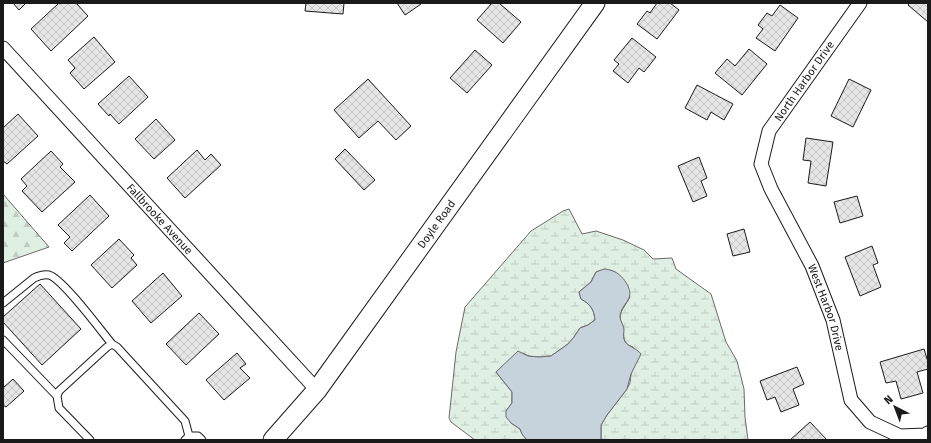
<svg xmlns="http://www.w3.org/2000/svg" width="931" height="443" font-family="'Fira Sans',sans-serif">
  <style>
    .forest { fill: url(#forest-firs); stroke: #6a6a6a }
    .wetland { fill: url(#wetland-marsh); stroke: #6a6a6a }
    .water { fill: #c6d2dc; stroke: #6a6a6a }
    .building { fill: url(#building-cross-hatch); stroke: #1a1a1a }
    .lines { fill: none; stroke-linecap: round; stroke-linejoin: round }
    .service-casing { stroke: #1a1a1a; stroke-width: 9 }
    .minor-casing { stroke: #1a1a1a; stroke-width: 15 }
    .secondary-casing { stroke: #1a1a1a; stroke-width: 21 }
    .service { stroke: #fff; stroke-width: 7 }
    .minor { stroke: #fff; stroke-width: 13 }
    .secondary { stroke: #fff; stroke-width: 19 }
    .labels { text-anchor: middle; stroke-width: 3; stroke-linejoin: round; paint-order: stroke }
    .street-label { font-size: 11px; fill: #1a1a1a; stroke: #fff }
  </style>
  <defs>
    <pattern id="forest-firs" width="22" height="20" patternUnits="userSpaceOnUse"><rect width="22" height="20" fill="#e0efe3"/><path d="M5 1l3.5 6h-7zM16 11l3.5 6h-7z" fill="#c0ccc2"/></pattern>
    <pattern id="wetland-marsh" width="20" height="14" patternUnits="userSpaceOnUse"><rect width="20" height="14" fill="#e0efe3"/><path d="M1 5h8M5 5V1M11 12h8M15 12V8" fill="none" stroke="#c0ccc2"/></pattern>
    <pattern id="building-cross-hatch" width="8" height="8" patternUnits="userSpaceOnUse"><rect width="8" height="8" fill="#e6e6e6"/><path d="M0 0l8 8M0 8l8-8" fill="none" stroke="#c5c5c5"/></pattern>
  </defs>
  <rect width="100%" height="100%" fill="#fff"/>
  <!-- forest -->
  <path class="forest" d="M3,194l46,53 -46,16z"/>
  <!-- wetland -->
  <path class="wetland" d="M569,209l13,25 14,-3 27,9 21,10 9,9 19,-1 4,11 35,25 15,48 11,19 7,28 1,28 3,23h-147v-15l6,-10 20,-26 3,-6 1,-9 4,-10 -2,-17 -5,-2 -4,-5 -1,-14 -3,-7 1,-7 9,-15c-8,-17 -11,-33 -34,-25l-5,10 -12,10 2,7c9,5 13,10 14,21l-7,5 -8,3 -6,9 -6,7 -17,12 -12,1 -11,-1 -5,-3 -27,19 16,20v11l-6,8 5,12 9,6 2,5 5,6h-52l-24,-18 -2,-4 7,-66 9,-45 66,-76 32,-20z"/>
  <!-- water -->
  <path class="water" d="M604,269c3,0 6,1 9,2 9,3 20,18 16,27 -2,5 -7,9 -8,14 -3,7 2,11 3,17 0,4 -1,7 0,10 1,7 13,9 17,15l-10,20 -4,15 -20,26 -6,10v15h-74l-5,-6 -2,-5 -9,-6 -5,-6v-6l6,-8v-11l-16,-20 22,-21 10,5 11,1 12,-1 17,-12 6,-7 6,-9 8,-3 7,-5c-1,-11 -5,-16 -14,-21l-2,-7 12,-10 5,-10z"/>
  <!-- building -->
  <path class="building" d="M13,3h13l-7,7z
    M59,3h17l12,13 -37,35 -20,-22z
    M306,3h38l-1,11 -38,-3z
    M397,3h23l1,1 -16,11z
    M492,3h7l22,19 -18,21 -26,-23z
    M657,3h13l9,7 -22,29 -20,-15 10,-13 3,2z
    M910,3h18v19l-20,-17z
    M780,5l18,13 -23,33 -19,-13 7,-9 -5,-4 9,-12 5,3z
    M94,37l21,25 -31,27 -14,-16 5,-5 -7,-8z
    M632,38l24,19 -12,15 -5,-4 -11,15 -15,-12 6,-7 -5,-4z
    M749,49l18,15 -25,31 -27,-22 12,-14 8,7z
    M475,50l17,15 -25,28 -17,-15z
    M129,76l19,21 -29,27 -9,-10 -1,2 -11,-12z
    M368,79l43,47 -15,14 -18,-19 -19,17 -25,-28z
    M849,79l22,11 -18,37 -22,-11z
    M697,85l36,19 -9,16 -13,-8 -4,8 -22,-12z
    M18,114l20,22 -31,28 -4,-3v-33z
    M156,119l19,21 -21,19 -19,-20z
    M806,138l27,4 -7,44 -18,-3 3,-22 -8,-1z
    M345,149l30,31 -11,10 -29,-31z
    M197,150l8,10 6,-6 10,11 -36,33 -18,-20z
    M51,151l12,13 -3,3 15,15 -33,30 -20,-21 5,-5 -6,-7z
    M699,157l8,21 -6,3 6,15 -14,6 -15,-36z
    M90,195l19,21 -37,35 -8,-8 6,-6 -12,-12z
    M857,196l6,20 -23,7 -6,-21z
    M744,229l6,23 -17,4 -6,-22z
    M119,239l15,16 -3,3 6,7 -25,23 -21,-23z
    M872,246l6,17 -5,2 8,22 -21,9 -15,-39z
    M163,273l19,23 -31,27 -19,-22z
    M40,284l41,45 -39,36 -39,-43v-5z
    M199,313l20,21 -33,31 -20,-21z
    M924,349l4,13v7l-11,3 6,21 -22,6 -5,-18 -10,2 -6,-21z
    M237,353l9,11 -6,4 10,10 -26,22 -18,-20z
    M797,367l7,17 -11,5 6,16 -18,7 -6,-15 -8,3 -7,-19z
    M13,379l11,12 -18,16 -3,-2v-17z
    M810,422l17,18h-37z"/>
  <g class="lines">
    <defs>
      <path id="service" d="M3,303l31,-25c4,-2 10,-4 15,-3 14,4 52,56 63,69
        M3,340l54,56
        M189,439v-3h9l4,4
        M90,440l-31,-32 -2,-12 2,-5 48,-44 5,-3 5,3 68,74 4,15 -4,4"/>
      <g id="minor">
        <path id="s1" d="M860,3l-91,128 -8,33 10,25 41,77 21,54 18,80 19,22 30,14 25,-1 3,-2"/>
        <path id="s2" d="M3,48l314,342"/>
      </g>
      <g id="secondary">
        <path id="s3" d="M273,440l44,-50 278,-387"/>
      </g>
    </defs>
    <!-- service casing -->
    <use href="#service" class="service-casing"/>
    <!-- minor casing -->
    <use href="#minor" class="minor-casing"/>
    <!-- secondary casing -->
    <use href="#secondary" class="secondary-casing"/>
    <!-- service -->
    <use href="#service" class="service"/>
    <!-- minor -->
    <use href="#minor" class="minor"/>
    <!-- secondary -->
    <use href="#secondary" class="secondary"/>
  </g>
  <g class="labels">
    <!-- street labels -->
    <g class="street-label">
      <text transform="translate(804 81) rotate(-55)" y="4">North Harbor Drive</text>
      <text dy="4" stroke="none"><textPath href="#s2" startOffset="232">Fallbrooke Avenue</textPath></text>
      <text dy="4" stroke="none"><textPath href="#s3" startOffset="271">Doyle Road</textPath></text>
      <text dy="4" stroke="none"><textPath href="#s1" startOffset="349">West Harbor Drive</textPath></text>
    </g>
  </g>
  <!-- border -->
  <rect width="931" height="443" fill="none" stroke="#1a1a1a" stroke-width="8"/>
  <!-- north arrow -->
  <g transform="translate(895 407) rotate(318)" stroke="#ffffff" stroke-width="3" paint-order="stroke">
  <path d="M0-3L7 15L0 10L-7 15Z" fill="#1a1a1a"/>
  <text y="-6" font-size="11" font-weight="bold" text-anchor="middle" fill="#1a1a1a">N</text>
  </g>
</svg>
